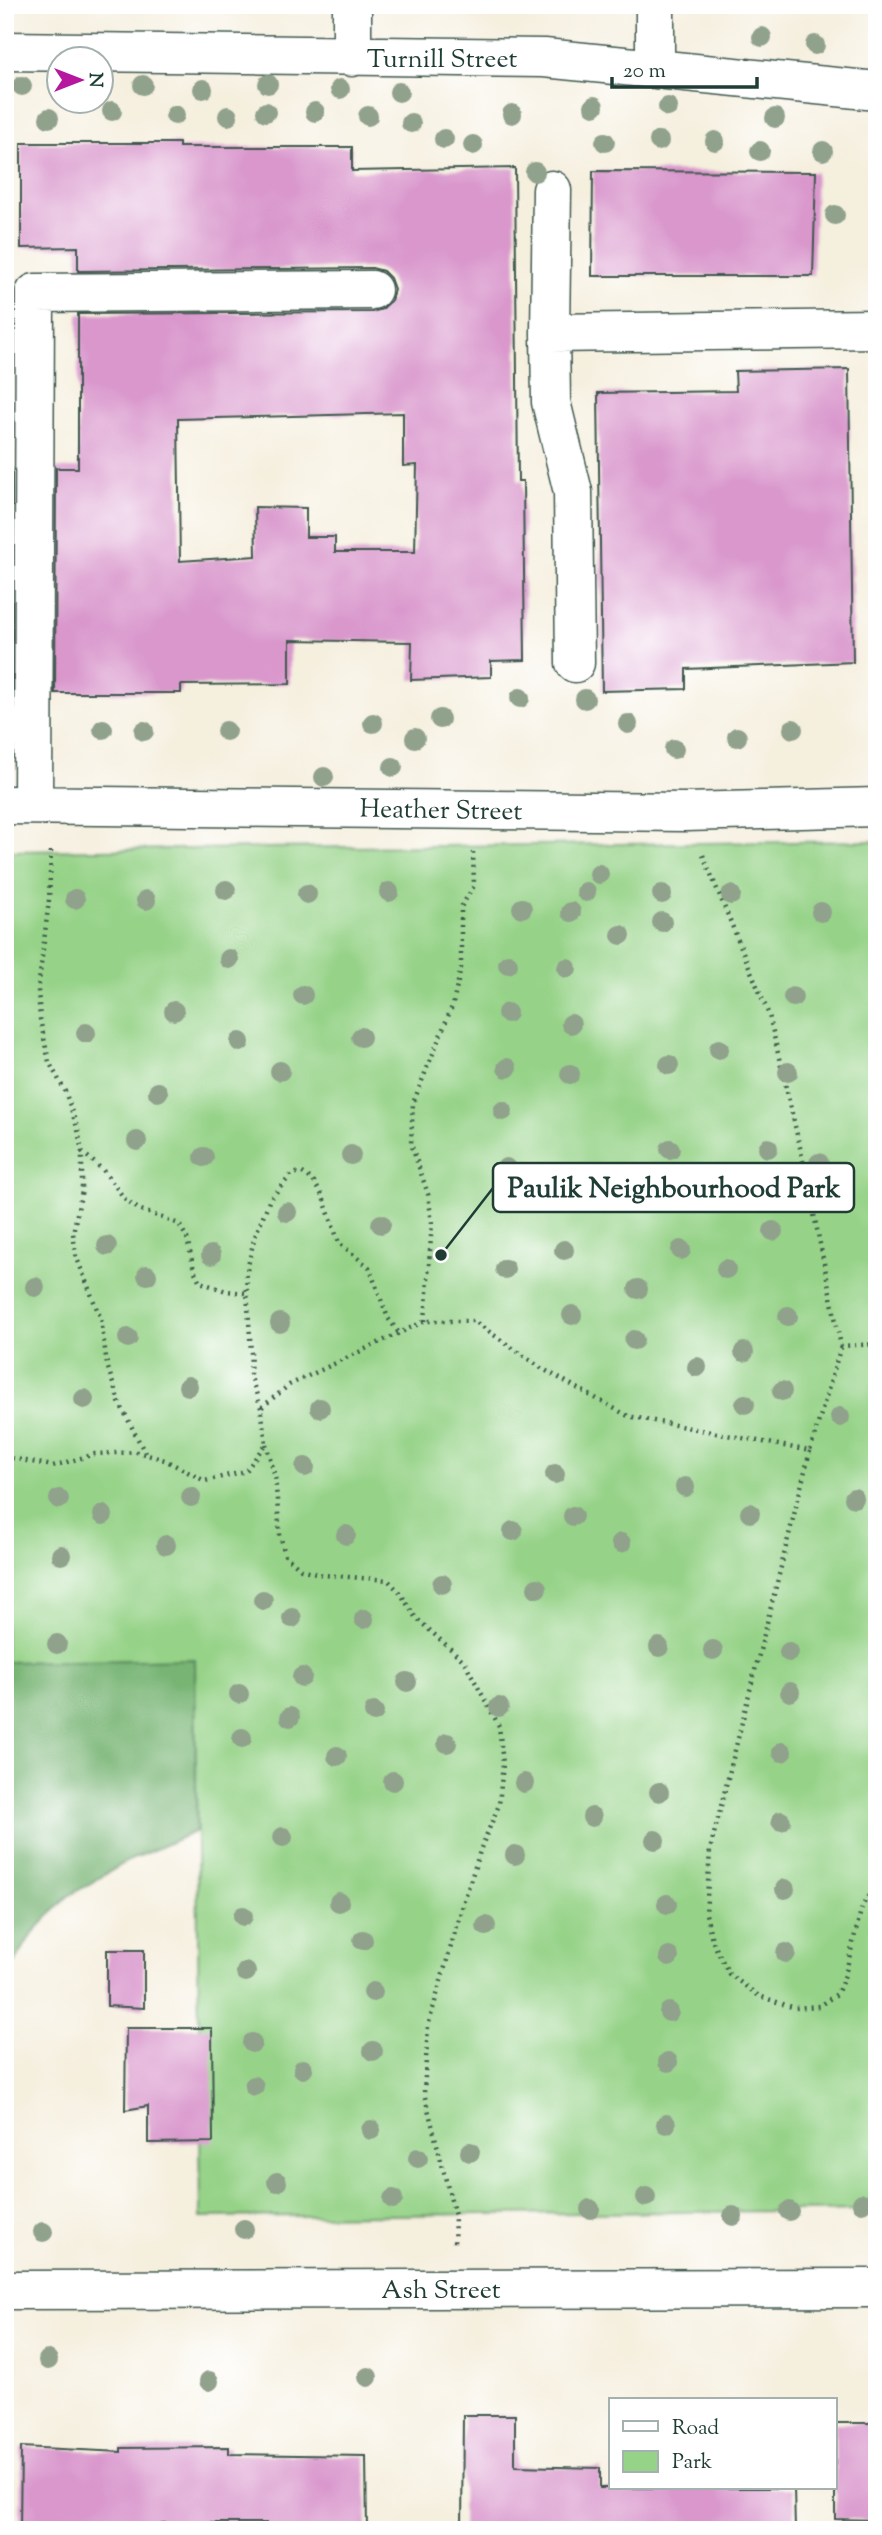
<svg xmlns="http://www.w3.org/2000/svg" width="882" height="2535" font-family="'Sorts Mill Goudy',serif">
  <style>
    .green { fill: #96d388; stroke: #5a885e; stroke-width: 2 }
    .forest { fill: #78b574; stroke: #4c7954; stroke-width: 2 }
    .building { fill: #d997cc; fill-rule: evenodd }
    .lines { fill: none; stroke-linecap: round; stroke-linejoin: round }
    .minor-casing { stroke: #3f584e; stroke-width: 41 }
    .path { stroke: #3f584e; stroke-width: 4.5; stroke-dasharray: 2 5; stroke-linecap: butt }
    .minor { stroke: #fff; stroke-width: 38 }
    .tree { fill: #90a18c }
    .labels { text-anchor: middle; stroke-width: 7; stroke-linejoin: round; paint-order: stroke }
    .street-label { font-size: 26px; fill: #1f3d34; stroke: #fff }
    .leader { fill: none; stroke: #1f3d34; stroke-width: 2.5 }
    .callout-dot { fill: #1f3d34; stroke: #fff; stroke-width: 2.5 }
    .callout { fill: #fff; stroke: #1f3d34; stroke-width: 2.5 }
    .callout-label { font-size: 28px; text-anchor: middle; font-weight: bold; fill: #1f3d34 }
  </style>
  <rect width="100%" height="100%" fill="#fff"/>
  <filter id="ink" filterUnits="userSpaceOnUse"><feTurbulence type="fractalNoise" baseFrequency=".0143" numOctaves="2"/><feDisplacementMap in="SourceGraphic" scale="14" xChannelSelector="R" yChannelSelector="G"/><feConvolveMatrix kernelMatrix="1 2 1 2 8 2 1 2 1" color-interpolation-filters="sRGB"/></filter>
  <filter id="wash" filterUnits="userSpaceOnUse"><feTurbulence type="fractalNoise" baseFrequency=".00686" numOctaves="4" result="noise"/><feDisplacementMap in="SourceGraphic" scale="28" xChannelSelector="R" yChannelSelector="G"/><feGaussianBlur stdDeviation="1.57" result="paint"/><feColorMatrix in="noise" values="0 0 0 0 0 0 0 0 0 0 0 0 0 0 0 0 0 1.4 0 .05"/><feComposite in="paint" operator="in"/></filter>
  <g filter="url(#wash)">
    <rect width="100%" height="100%" fill="#f5efde"/>
    <!-- green -->
    <path class="green" d="M877,841v1369l-676,7 -6,-557 -190,2v-811z"/>
    <!-- forest -->
    <path class="forest" d="M195,1659l1,172 -68,30 -61,36 -36,38 -26,45v-318z"/>
    <g id="blocks">
      <!-- building -->
      <path class="building" d="M21,143h158v4h173v24l163,-3 3,313h5l2,179 -34,1v16l-80,3 1,-38 -122,-2v44l-109,1v8h-126l1,-225h22v-154l294,-2 10,-3 9,-8 3,-12 -4,-11 -7,-7 -11,-3 -294,3v-24l-57,1zM403,413v53l14,-1 -2,87h-80v-15h-29v-29l-51,-1 1,49 -76,5 -2,-142z
        M593,171l223,1 -3,104h-221z
        M849,369l4,293 -167,7v20l-84,2 -4,-298 138,-2 -1,-20z
        M5,469h7v224h-7z
        M107,1950h37v58l-37,-2z
        M126,2028h86l1,114 -65,1v-37l-23,4z
        M463,2415h52v51l85,2v20h194l1,42h-333z
        M835,2423h42v97l-42,-1z
        M21,2447l100,5v-4l108,-1v7l137,2 1,74h-101v-7h-104v7h-142z"/>
    </g>
  </g>
  <g filter="url(#ink)">
    <use href="#blocks" fill-opacity="0" stroke="#3f584e" stroke-width="2"/>
    <g class="lines">
      <defs>
        <path id="minor" d="M352,5v52
          M655,5v63
          M5,51l539,7 333,33
          M552,190l-2,143 1,69 22,90 2,171
          M550,333l327,-4
          M5,805l680,7 192,-5
          M33,805l2,-512 337,-3
          M5,2290l872,-2"/>
      </defs>
      <!-- minor casing -->
      <use href="#minor" class="minor-casing"/>
      <!-- path -->
      <path class="path" d="M51,851l-2,49 -11,90 2,29 9,43 16,29 13,39 4,22v38l-9,43 3,23 25,63 6,46 12,37 26,51
        M703,855l66,160 33,141 39,190 36,-2
        M82,1152l21,18 21,28 14,11 41,15 8,14 7,32 6,12 26,9 20,2
        M425,1321l7,-98 -4,-29 -17,-50 2,-41 40,-99 8,-36v-61l13,-21 -1,-34
        M261,1408l-11,-34 1,-22 -5,-77 8,-36 16,-40 22,-25 9,-2 12,8 10,17 16,46 30,24 19,51 11,15
        M266,1444l9,32 5,59 5,20 16,14 22,6 65,5 13,14 14,23 49,44 35,65 4,38 -4,41 -18,43 -17,53 -36,125 -4,67 31,123 -1,30
        M810,1451l-100,399 -4,64 6,26 17,34 30,22 36,12 24,-2 18,-12 8,-19 17,-69 15,-23
        M5,1457l48,9 42,-12 42,-2 28,8 40,21 41,-10 20,-28 -5,-35 28,-23 136,-64h49l67,47 87,48 182,35 31,-105"/>
      <!-- minor -->
      <use href="#minor" class="minor"/>
    </g>
    <!-- trees -->
    <g class="tree">
      <circle cx="762" cy="37" r="10"/>
      <circle cx="815" cy="45" r="10"/>
      <circle cx="268" cy="84" r="10"/>
      <circle cx="143" cy="85" r="10"/>
      <circle cx="22" cy="86" r="10"/>
      <circle cx="203" cy="89" r="10"/>
      <circle cx="340" cy="89" r="10"/>
      <circle cx="399" cy="92" r="10"/>
      <circle cx="594" cy="106" r="10"/>
      <circle cx="668" cy="107" r="10"/>
      <circle cx="112" cy="111" r="10"/>
      <circle cx="266" cy="112" r="10"/>
      <circle cx="315" cy="112" r="10"/>
      <circle cx="512" cy="114" r="10"/>
      <circle cx="175" cy="115" r="10"/>
      <circle cx="228" cy="116" r="10"/>
      <circle cx="368" cy="116" r="10"/>
      <circle cx="49" cy="118" r="10"/>
      <circle cx="775" cy="118" r="10"/>
      <circle cx="411" cy="123" r="10"/>
      <circle cx="444" cy="139" r="10"/>
      <circle cx="659" cy="141" r="10"/>
      <circle cx="715" cy="141" r="10"/>
      <circle cx="605" cy="142" r="10"/>
      <circle cx="473" cy="145" r="10"/>
      <circle cx="760" cy="151" r="10"/>
      <circle cx="823" cy="151" r="10"/>
      <circle cx="535" cy="172" r="10"/>
      <circle cx="835" cy="215" r="10"/>
      <circle cx="520" cy="698" r="10"/>
      <circle cx="585" cy="699" r="10"/>
      <circle cx="440" cy="719" r="10"/>
      <circle cx="373" cy="723" r="10"/>
      <circle cx="628" cy="724" r="10"/>
      <circle cx="103" cy="729" r="10"/>
      <circle cx="793" cy="729" r="10"/>
      <circle cx="144" cy="731" r="10"/>
      <circle cx="226" cy="731" r="10"/>
      <circle cx="737" cy="737" r="10"/>
      <circle cx="415" cy="738" r="10"/>
      <circle cx="674" cy="749" r="10"/>
      <circle cx="393" cy="767" r="10"/>
      <circle cx="324" cy="777" r="10"/>
      <circle cx="599" cy="874" r="10"/>
      <circle cx="226" cy="890" r="10"/>
      <circle cx="389" cy="892" r="10"/>
      <circle cx="586" cy="892" r="10"/>
      <circle cx="307" cy="894" r="10"/>
      <circle cx="662" cy="894" r="10"/>
      <circle cx="731" cy="895" r="10"/>
      <circle cx="75" cy="899" r="10"/>
      <circle cx="146" cy="900" r="10"/>
      <circle cx="522" cy="908" r="10"/>
      <circle cx="571" cy="912" r="10"/>
      <circle cx="821" cy="912" r="10"/>
      <circle cx="662" cy="922" r="10"/>
      <circle cx="621" cy="935" r="10"/>
      <circle cx="229" cy="959" r="10"/>
      <circle cx="508" cy="964" r="10"/>
      <circle cx="567" cy="968" r="10"/>
      <circle cx="303" cy="995" r="10"/>
      <circle cx="793" cy="997" r="10"/>
      <circle cx="174" cy="1011" r="10"/>
      <circle cx="507" cy="1013" r="10"/>
      <circle cx="571" cy="1024" r="10"/>
      <circle cx="86" cy="1033" r="10"/>
      <circle cx="361" cy="1037" r="10"/>
      <circle cx="240" cy="1042" r="10"/>
      <circle cx="719" cy="1049" r="10"/>
      <circle cx="669" cy="1065" r="10"/>
      <circle cx="507" cy="1068" r="10"/>
      <circle cx="280" cy="1071" r="10"/>
      <circle cx="788" cy="1072" r="10"/>
      <circle cx="570" cy="1074" r="10"/>
      <circle cx="158" cy="1092" r="10"/>
      <circle cx="503" cy="1111" r="10"/>
      <circle cx="137" cy="1141" r="10"/>
      <circle cx="768" cy="1148" r="10"/>
      <circle cx="670" cy="1149" r="10"/>
      <circle cx="351" cy="1155" r="10"/>
      <circle cx="204" cy="1157" r="10"/>
      <circle cx="819" cy="1163" r="10"/>
      <circle cx="506" cy="1168" r="10"/>
      <circle cx="570" cy="1172" r="10"/>
      <circle cx="628" cy="1203" r="10"/>
      <circle cx="287" cy="1212" r="10"/>
      <circle cx="381" cy="1224" r="10"/>
      <circle cx="773" cy="1231" r="10"/>
      <circle cx="107" cy="1246" r="10"/>
      <circle cx="564" cy="1250" r="10"/>
      <circle cx="681" cy="1250" r="10"/>
      <circle cx="211" cy="1255" r="10"/>
      <circle cx="505" cy="1269" r="10"/>
      <circle cx="726" cy="1269" r="10"/>
      <circle cx="147" cy="1275" r="10"/>
      <circle cx="35" cy="1287" r="10"/>
      <circle cx="638" cy="1289" r="10"/>
      <circle cx="572" cy="1315" r="10"/>
      <circle cx="788" cy="1316" r="10"/>
      <circle cx="280" cy="1323" r="10"/>
      <circle cx="128" cy="1338" r="10"/>
      <circle cx="634" cy="1340" r="10"/>
      <circle cx="744" cy="1352" r="10"/>
      <circle cx="697" cy="1367" r="10"/>
      <circle cx="188" cy="1386" r="10"/>
      <circle cx="782" cy="1391" r="10"/>
      <circle cx="84" cy="1399" r="10"/>
      <circle cx="745" cy="1404" r="10"/>
      <circle cx="320" cy="1408" r="10"/>
      <circle cx="840" cy="1417" r="10"/>
      <circle cx="305" cy="1467" r="10"/>
      <circle cx="555" cy="1474" r="10"/>
      <circle cx="685" cy="1487" r="10"/>
      <circle cx="191" cy="1497" r="10"/>
      <circle cx="854" cy="1498" r="10"/>
      <circle cx="59" cy="1499" r="10"/>
      <circle cx="750" cy="1513" r="10"/>
      <circle cx="103" cy="1515" r="10"/>
      <circle cx="573" cy="1516" r="10"/>
      <circle cx="513" cy="1531" r="10"/>
      <circle cx="346" cy="1535" r="10"/>
      <circle cx="621" cy="1543" r="10"/>
      <circle cx="166" cy="1545" r="10"/>
      <circle cx="61" cy="1555" r="10"/>
      <circle cx="442" cy="1584" r="10"/>
      <circle cx="537" cy="1588" r="10"/>
      <circle cx="263" cy="1600" r="10"/>
      <circle cx="292" cy="1618" r="10"/>
      <circle cx="364" cy="1619" r="10"/>
      <circle cx="57" cy="1644" r="10"/>
      <circle cx="659" cy="1647" r="10"/>
      <circle cx="713" cy="1650" r="10"/>
      <circle cx="789" cy="1652" r="10"/>
      <circle cx="302" cy="1677" r="10"/>
      <circle cx="407" cy="1682" r="10"/>
      <circle cx="790" cy="1692" r="10"/>
      <circle cx="239" cy="1694" r="10"/>
      <circle cx="499" cy="1707" r="10"/>
      <circle cx="374" cy="1712" r="10"/>
      <circle cx="290" cy="1717" r="10"/>
      <circle cx="242" cy="1738" r="10"/>
      <circle cx="447" cy="1743" r="10"/>
      <circle cx="782" cy="1752" r="10"/>
      <circle cx="337" cy="1756" r="10"/>
      <circle cx="393" cy="1781" r="10"/>
      <circle cx="524" cy="1783" r="10"/>
      <circle cx="659" cy="1792" r="10"/>
      <circle cx="592" cy="1817" r="10"/>
      <circle cx="781" cy="1821" r="10"/>
      <circle cx="283" cy="1837" r="10"/>
      <circle cx="655" cy="1840" r="10"/>
      <circle cx="515" cy="1855" r="10"/>
      <circle cx="785" cy="1889" r="10"/>
      <circle cx="339" cy="1902" r="10"/>
      <circle cx="667" cy="1904" r="10"/>
      <circle cx="243" cy="1916" r="10"/>
      <circle cx="486" cy="1926" r="10"/>
      <circle cx="363" cy="1940" r="10"/>
      <circle cx="786" cy="1953" r="10"/>
      <circle cx="669" cy="1957" r="10"/>
      <circle cx="246" cy="1972" r="10"/>
      <circle cx="373" cy="1992" r="10"/>
      <circle cx="669" cy="2012" r="10"/>
      <circle cx="252" cy="2043" r="10"/>
      <circle cx="373" cy="2051" r="10"/>
      <circle cx="668" cy="2062" r="10"/>
      <circle cx="303" cy="2069" r="10"/>
      <circle cx="254" cy="2086" r="10"/>
      <circle cx="666" cy="2124" r="10"/>
      <circle cx="371" cy="2130" r="10"/>
      <circle cx="470" cy="2152" r="10"/>
      <circle cx="418" cy="2158" r="10"/>
      <circle cx="277" cy="2182" r="10"/>
      <circle cx="646" cy="2197" r="10"/>
      <circle cx="393" cy="2199" r="10"/>
      <circle cx="862" cy="2203" r="10"/>
      <circle cx="590" cy="2209" r="10"/>
      <circle cx="789" cy="2211" r="10"/>
      <circle cx="733" cy="2216" r="10"/>
      <circle cx="244" cy="2229" r="10"/>
      <circle cx="43" cy="2232" r="10"/>
      <circle cx="48" cy="2360" r="10"/>
      <circle cx="368" cy="2377" r="10"/>
      <circle cx="209" cy="2381" r="10"/>
    </g>
  </g>
  <g class="labels">
    <!-- street labels -->
    <g class="street-label">
      <text x="442" y="67">Turnill Street</text>
      <text transform="translate(441 809) rotate(1)" y="9">Heather Street</text>
      <text x="441" y="2298">Ash Street</text>
    </g>
  </g>
  <!-- callouts -->
  <path class="leader" d="M441 1255L493 1188"/>
  <circle class="callout-dot" cx="441" cy="1255" r="7"/>
  <rect class="callout" x="493" y="1163" width="361" height="49" rx="7"/>
  <g class="callout-label">
    <text x="674" y="1197">Paulik Neighbourhood Park</text>
  </g>
  <!-- margin -->
  <rect width="882" height="2535" fill="none" stroke="#fff" stroke-width="28"/>
  <!-- legend -->
  <rect x="609" y="2398" width="228" height="91" fill="#ffffff" stroke="#a5b1ae" stroke-width="2"/>
  <rect x="623" y="2421" width="35" height="10" fill="#ffffff" stroke="#a5b1ae" stroke-width="2"/>
  <text x="672" y="2434" font-size="21" fill="#1f3d34">Road</text>
  <rect x="623" y="2451" width="35" height="21" fill="#96d388" stroke="#a5b1ae" stroke-width="2"/>
  <text x="672" y="2468" font-size="21" fill="#1f3d34">Park</text>
  <!-- north arrow -->
  <g transform="translate(80 80) rotate(90)"><circle r="33" fill="#ffffff" stroke="#a5b1ae" stroke-width="2"/>
  <path d="M0-5L12 26L0 18L-12 26Z" fill="#b5179e"/>
  <text y="-10" font-size="19" font-weight="bold" text-anchor="middle" fill="#1f3d34">N</text>
  </g>
  <!-- scale -->
  <path d="M612 77v10h145v-10" fill="none" stroke="#1f3d34" stroke-width="3.5"/>
  <text x="623" y="77" font-size="21" fill="#1f3d34" stroke="#ffffff" stroke-width="5" paint-order="stroke">20 m</text>
</svg>
